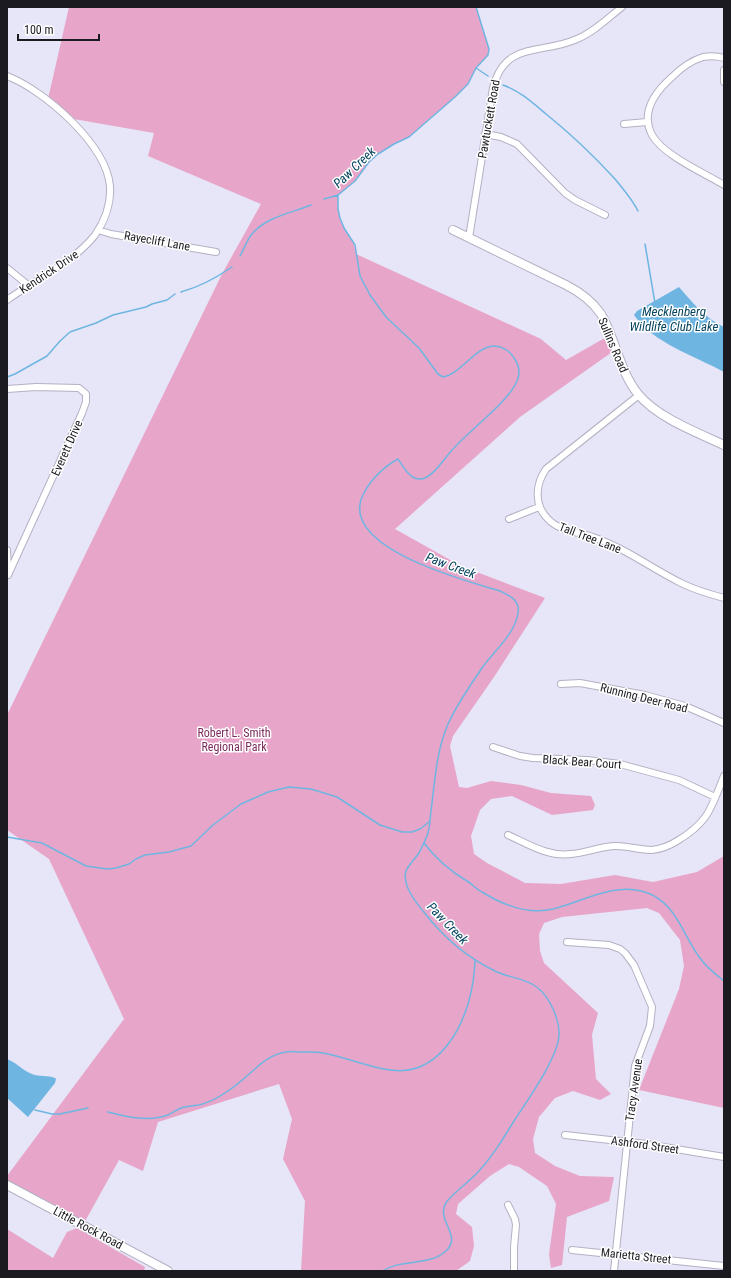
<svg xmlns="http://www.w3.org/2000/svg" width="731" height="1278" font-family="'Roboto Condensed',sans-serif">
  <style>
    .green { fill: #e7a5c9 }
    .water { fill: #6eb6e1 }
    .lines { fill: none; stroke-linecap: round; stroke-linejoin: round }
    .stream { stroke: #6eb6e1; stroke-width: 1.5 }
    .street-casing { stroke: #b3b1c3; stroke-width: 8 }
    .secondary-casing { stroke: #b3b1c3; stroke-width: 10 }
    .street { stroke: #fff; stroke-width: 6 }
    .secondary { stroke: #fff; stroke-width: 8 }
    .labels { text-anchor: middle; stroke-width: 3; stroke-linejoin: round; paint-order: stroke }
    .street-label { font-size: 12px; fill: #1b1a21; stroke: #fff }
    .park-label { font-size: 12px; fill: #7b2b5d; stroke: #fff }
    .water-label { font-size: 13px; font-style: italic; fill: #074561; stroke: #fff }
  </style>
  <rect width="100%" height="100%" fill="#e7e5f8"/>
  <!-- green -->
  <path class="green" d="M69,7h407l13,42 -1,6 -12,13 -8,16 -13,13 -46,40 -15,7 -16,10 -9,8 -14,19 -17,14c0,12 0,22 6,33 6,10 11,14 12,26l185,85 25,21 44,-25 5,15 -95,67 -125,112 66,37 84,32 -51,79 -41,59 -3,10 9,41 8,1 24,-7 30,4 30,8 40,3 4,9 -2,5 -41,5 -40,-19 -21,3 -11,11 -9,26 3,18 13,9 38,20 36,1 54,-9 38,7 44,-10 27,-16v252l-85,-18 40,-101 5,-23 -4,-26 -21,-27 -12,-5 -85,9 -18,6 -5,11 1,17 4,12 54,50 -6,22 4,44 15,15 -11,6 -27,-9 -18,7 -16,19 -6,22 2,14 20,13 25,10 34,1 -5,24 -42,16 -5,48 -11,3 -2,-14 7,-50 -9,-18 -28,-19 -10,-3 -19,12 -32,28 -2,10 16,13 2,19 -4,15 -14,10h-155l4,-70 -22,-42 9,-40 -13,-35 -121,38 -15,49 -24,-11 -36,65 -76,-40v-9l117,-157 -75,-160 -42,-29v-115l215,-441 39,-70 -113,-48 6,-23 -86,-15 -20,-19z
    M77,1228l68,39 -1,4h-137v-42l46,29 14,-26z"/>
  <!-- water -->
  <path class="water" d="M679,287c13,15 27,32 45,40v45c-29,-16 -71,-29 -90,-57l3,-4z
    M7,1059c9,3 16,12 25,15 8,3 15,1 23,4l1,1 -1,4 -27,34 -21,-19z"/>
  <g class="lines">
    <!-- stream -->
    <path class="stream" d="M476,68l12,8
      M503,85c17,6 30,18 43,29 25,20 47,41 69,65 8,10 17,20 23,32
      M338,195v14l2,9 4,10 11,17 5,31 10,19 16,22 33,31 19,26 5,3c18,-3 33,-31 51,-31 8,0 16,5 20,12 5,7 7,14 3,23 -8,20 -46,48 -62,66 -9,8 -22,32 -35,32 -11,0 -17,-13 -22,-20 -13,7 -27,20 -34,34 -30,54 103,88 136,98 10,5 20,9 18,22 -3,21 -24,38 -36,55 -12,18 -25,36 -34,56 -12,28 -13,57 -17,87 -1,7 -1,15 -3,22 -2,6 -6,14 -9,20 -4,6 -10,11 -13,18 -4,14 9,30 17,40 20,26 44,47 74,61 13,6 29,6 41,16 12,10 22,32 21,48 -2,23 -32,65 -45,85 -11,18 -22,36 -36,51 -9,10 -20,17 -29,27 -18,19 15,35 -3,52 -18,16 -44,7 -63,20
      M324,199l14,-4 17,-14 14,-19 9,-8 16,-10 15,-7 46,-40 13,-13 8,-16 12,-13 1,-6 -13,-42
      M645,244l10,59
      M240,256c4,-7 7,-16 12,-22 14,-17 39,-21 59,-29
      M181,292c18,-5 35,-14 51,-25
      M7,377l8,-3 32,-18 13,-15 10,-9 26,-9 17,-8 33,-8 6,-3 15,-4 8,-6
      M7,837l35,6 44,23 21,3 9,-1 13,-4 7,-5 9,-4 24,-3 22,-6 22,-21 28,-21 27,-12 21,-5 22,2 26,8 43,28 22,7h10l8,-3 9,-7
      M424,843c12,16 26,28 43,38 5,3 9,8 15,11 21,13 46,23 71,17 29,-7 61,-27 92,-17 31,10 37,42 55,66 6,9 15,16 24,23
      M35,1110l17,4h8l28,-6
      M108,1112c19,5 41,10 60,3 4,-2 8,-5 13,-7 6,-2 12,-2 18,-3 16,-4 29,-13 42,-24 14,-11 25,-26 45,-29 4,-1 10,0 15,0 9,0 18,-1 27,2 45,10 85,37 121,-11 17,-23 25,-54 26,-82"/>
    <defs>
      <path id="street" d="M724,58c-7,-2 -14,-2 -21,-1 -13,4 -22,11 -31,20 -17,15 -32,35 -20,58 11,20 52,38 72,50
        M724,70v12
        M7,76c37,14 99,68 103,110 1,17 -5,35 -15,49 -21,27 -60,45 -88,65
        M624,124l23,-2
        M485,134l16,3 16,7 48,49 10,7 30,15
        M98,230l13,4 105,18
        M469,238l24,-150c12,-48 49,-33 84,-49 17,-7 31,-21 45,-32
        M7,268l21,17
        M7,389l29,-2 43,1 7,6v8l-4,11 -74,162
        M639,395l-93,74c-11,16 -12,36 2,50 11,12 30,13 45,18 32,11 58,31 88,46 14,7 28,11 43,15
        M509,519l30,-12
        M7,550l1,20
        M561,684l19,-1 65,12 40,11 39,17
        M493,747l27,9 13,2 54,2 33,4 59,16 36,17
        M508,835c20,9 40,22 63,19 15,-1 30,-8 45,-8 12,0 24,4 36,4 10,-1 17,-4 25,-9 32,-19 34,-33 47,-65
        M567,942l42,3 11,4 5,4 9,12 18,42 -2,19 -15,40 -21,205
        M565,1135l81,9 78,13
        M508,1205l7,14 1,6 -2,22v24
        M572,1250l152,16"/>
      <path id="secondary" d="M453,230l113,55c14,7 26,16 35,29 15,26 18,56 37,80 20,24 58,38 86,51
        M7,1185l161,86"/>
    </defs>
    <!-- street casing -->
    <use href="#street" class="street-casing"/>
    <!-- secondary casing -->
    <use href="#secondary" class="secondary-casing"/>
    <!-- street -->
    <use href="#street" class="street"/>
    <!-- secondary -->
    <use href="#secondary" class="secondary"/>
  </g>
  <g class="labels">
    <!-- street labels -->
    <g class="street-label">
      <text transform="translate(489 119) rotate(-80)" y="4">Pawtuckett Road</text>
      <text transform="translate(157 241) rotate(10)" y="4">Rayecliff Lane</text>
      <text transform="translate(49 272) rotate(-34)" y="4">Kendrick Drive</text>
      <text transform="translate(613 345) rotate(67)" y="4">Sullins Road</text>
      <text transform="translate(67 448) rotate(-66)" y="4">Everett Drive</text>
      <text transform="translate(590 538) rotate(21)" y="4">Tall Tree Lane</text>
      <text transform="translate(644 698) rotate(14)" y="4">Running Deer Road</text>
      <text transform="translate(582 762) rotate(4)" y="4">Black Bear Court</text>
      <text transform="translate(634 1090) rotate(-82)" y="4">Tracy Avenue</text>
      <text transform="translate(645 1145) rotate(8)" y="4">Ashford Street</text>
      <text transform="translate(88 1228) rotate(28)" y="4">Little Rock Road</text>
      <text transform="translate(636 1256) rotate(6)" y="4">Marietta Street</text>
    </g>
    <!-- park labels -->
    <g class="park-label">
      <text x="234" y="737">Robert L. Smith<tspan x="234" dy="14">Regional Park</tspan></text>
    </g>
    <!-- water labels -->
    <g class="water-label">
      <text transform="translate(354 167) rotate(-44)" y="5">Paw Creek</text>
      <text x="674" y="316">Mecklenberg<tspan x="674" dy="15">Wildlife Club Lake</tspan></text>
      <text transform="translate(451 565) rotate(20)" y="5">Paw Creek</text>
      <text transform="translate(448 923) rotate(46)" y="5">Paw Creek</text>
    </g>
  </g>
  <!-- border -->
  <rect width="731" height="1278" fill="none" stroke="#1b1a21" stroke-width="16"/>
  <!-- scale -->
  <path d="M18 34v6h81v-6" fill="none" stroke="#1b1a21" stroke-width="2"/>
  <text x="24" y="34" font-size="12" fill="#1b1a21" stroke="#ffffff" stroke-width="3" paint-order="stroke">100 m</text>
</svg>
